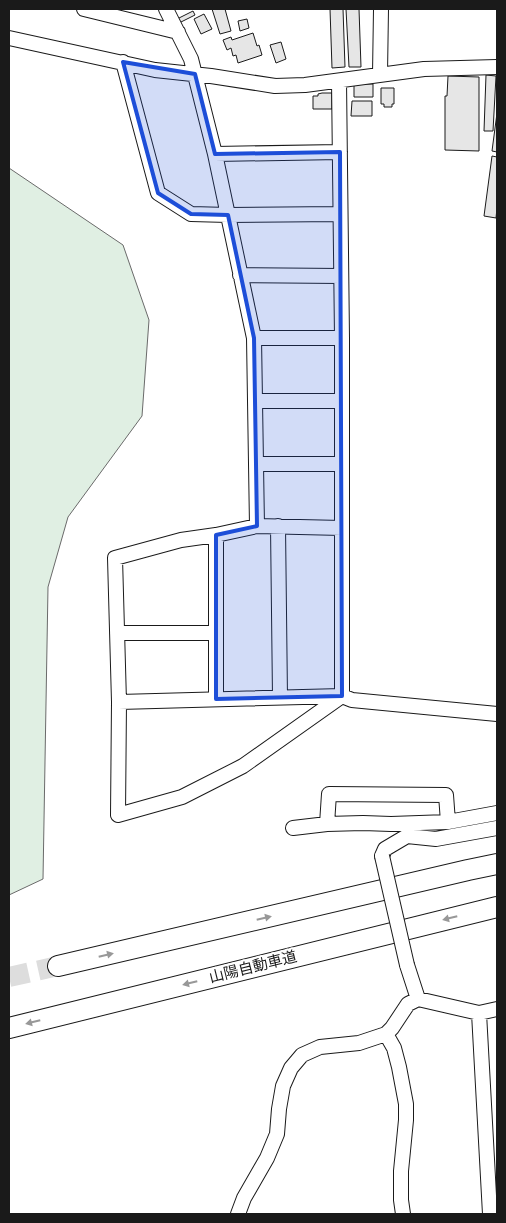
<svg xmlns="http://www.w3.org/2000/svg" width="506" height="1223" font-family="'Noto Sans','Noto Sans JP',sans-serif">
  <style>
    .green { fill: #e0efe3; stroke: #6a6a6a }
    .building { fill: #e6e6e6; stroke: #1a1a1a }
    .lines { fill: none; stroke-linecap: round; stroke-linejoin: round }
    .highway-tunnel { stroke: #ddd; stroke-width: 20; stroke-dasharray: 20 10; stroke-linecap: butt }
    .minor-casing { stroke: #1a1a1a; stroke-width: 16 }
    .highway-casing { stroke: #1a1a1a; stroke-width: 22 }
    .minor { stroke: #fff; stroke-width: 14 }
    .highway { stroke: #fff; stroke-width: 20 }
    .minor-bridge-casing { stroke: #1a1a1a; stroke-width: 16; stroke-linecap: butt }
    .minor-bridge { stroke: #fff; stroke-width: 14 }
    .oneway { fill: #989898 }
    .marked { fill: #1d4ed8; fill-opacity: 0.2; stroke: #1d4ed8; stroke-width: 4; stroke-linejoin: round }
    .labels { text-anchor: middle; stroke-width: 4; stroke-linejoin: round; paint-order: stroke }
    .street-label { font-size: 15px; fill: #1a1a1a; stroke: #fff }
  </style>
  <rect width="100%" height="100%" fill="#fff"/>
  <!-- green -->
  <path class="green" d="M9,168l114,77 26,75 -7,96 -74,101 -20,70 -5,292 -34,16z"/>
  <!-- building -->
  <path class="building" d="M212,9h13l6,22 -11,3z
    M330,9h13l2,58 -13,1z
    M346,9h13l2,58h-12z
    M193,11l2,4 -16,8 -2,-4z
    M204,14l8,15 -11,5 -7,-15z
    M247,19l2,9 -9,3 -2,-10z
    M253,33l4,13 2,-1 3,10 -24,8 -2,-8 -3,1 -2,-8 -4,2 -4,-10 8,-3 1,3z
    M281,42l5,17 -10,4 -6,-18z
    M486,75l10,1 -3,55h-9z
    M448,76l31,1v74l-34,-1v-54h2z
    M354,84h19v13h-19z
    M381,88h13v16h-2v3h-8v-3h-3z
    M322,93h10v16h-19v-13h5v-2z
    M352,101h20v15h-21z
    M497,113v39l-5,-1z
    M492,156l5,1v51l-1,10 -12,-2z"/>
  <g class="lines">
    <!-- highway-tunnel -->
    <path class="highway-tunnel" d="M9,977l49,-11"/>
    <defs>
      <path id="minor" d="M84,9l94,23
        M166,9l25,50 24,95 39,184 3,188
        M9,38l146,32 56,6 64,10 30,-1 119,-16 73,-2
        M123,62l35,131 33,21 37,1 112,-1
        M380,74l1,-65
        M339,81l3,257v358l-99,70 -61,31 -64,18 1,-113 -4,-144 66,-18 35,-5 41,-9 85,2
        M215,154l125,-2
        M240,275l101,1
        M254,338h88
        M255,401h87
        M256,464h86
        M278,526l2,172
        M117,633h99
        M216,699v-164
        M119,702l223,-6 10,4 145,14
        M327,824l2,-30 117,1 2,27
        M293,828l34,-4 36,-1 28,1 57,-2 49,-9
        M382,856l3,-7 22,-13 29,3 61,-11
        M407,965l11,34
        M479,1013l11,201
        M386,1034l8,14 5,19 7,37v16l-5,51v29l2,14
        M238,1214l6,-16 23,-40 10,-24 2,-25 4,-23 8,-18 11,-13 18,-8 39,-4 27,-9 6,-6 16,-24 10,-5 61,14 18,-4"/>
      <path id="highway" d="M58,966l410,-96 29,-6
        M9,1028l488,-121"/>
    </defs>
    <!-- minor casing -->
    <use href="#minor" class="minor-casing"/>
    <!-- highway casing -->
    <use href="#highway" class="highway-casing"/>
    <!-- minor -->
    <use href="#minor" class="minor"/>
    <!-- highway -->
    <use href="#highway" class="highway"/>
    <defs>
      <path id="minor-bridge" d="M382,856l25,109"/>
    </defs>
    <!-- minor-bridge casing -->
    <use href="#minor-bridge" class="minor-bridge-casing"/>
    <!-- minor-bridge -->
    <use href="#minor-bridge" class="minor-bridge"/>
  </g>
  <!-- one-way arrows -->
  <defs><path id="oneway-solid" d="M-6-.8H1V-3.2L6.5 0L1 3.2V.8H-6Z" transform="scale(1.25)"/></defs>
  <g class="oneway">
    <use href="#oneway-solid" transform="translate(264 918) rotate(-13)"/>
    <use href="#oneway-solid" transform="translate(450 918) rotate(166)"/>
    <use href="#oneway-solid" transform="translate(106 955) rotate(-13)"/>
    <use href="#oneway-solid" transform="translate(190 983) rotate(166)"/>
    <use href="#oneway-solid" transform="translate(33 1022) rotate(166)"/>
  </g>
  <!-- marked area -->
  <path class="marked" d="M123,62l72,12 20,80 125,-2 2,544 -126,3v-164l41,-9 -3,-188 -26,-123 -37,-1 -33,-21z"/>
  <g class="labels">
    <!-- street labels -->
    <g class="street-label">
      <text transform="translate(253 967) rotate(-14)" y="5">山陽自動車道</text>
    </g>
  </g>
  <!-- border -->
  <rect width="506" height="1223" fill="none" stroke="#1a1a1a" stroke-width="20"/>
</svg>
